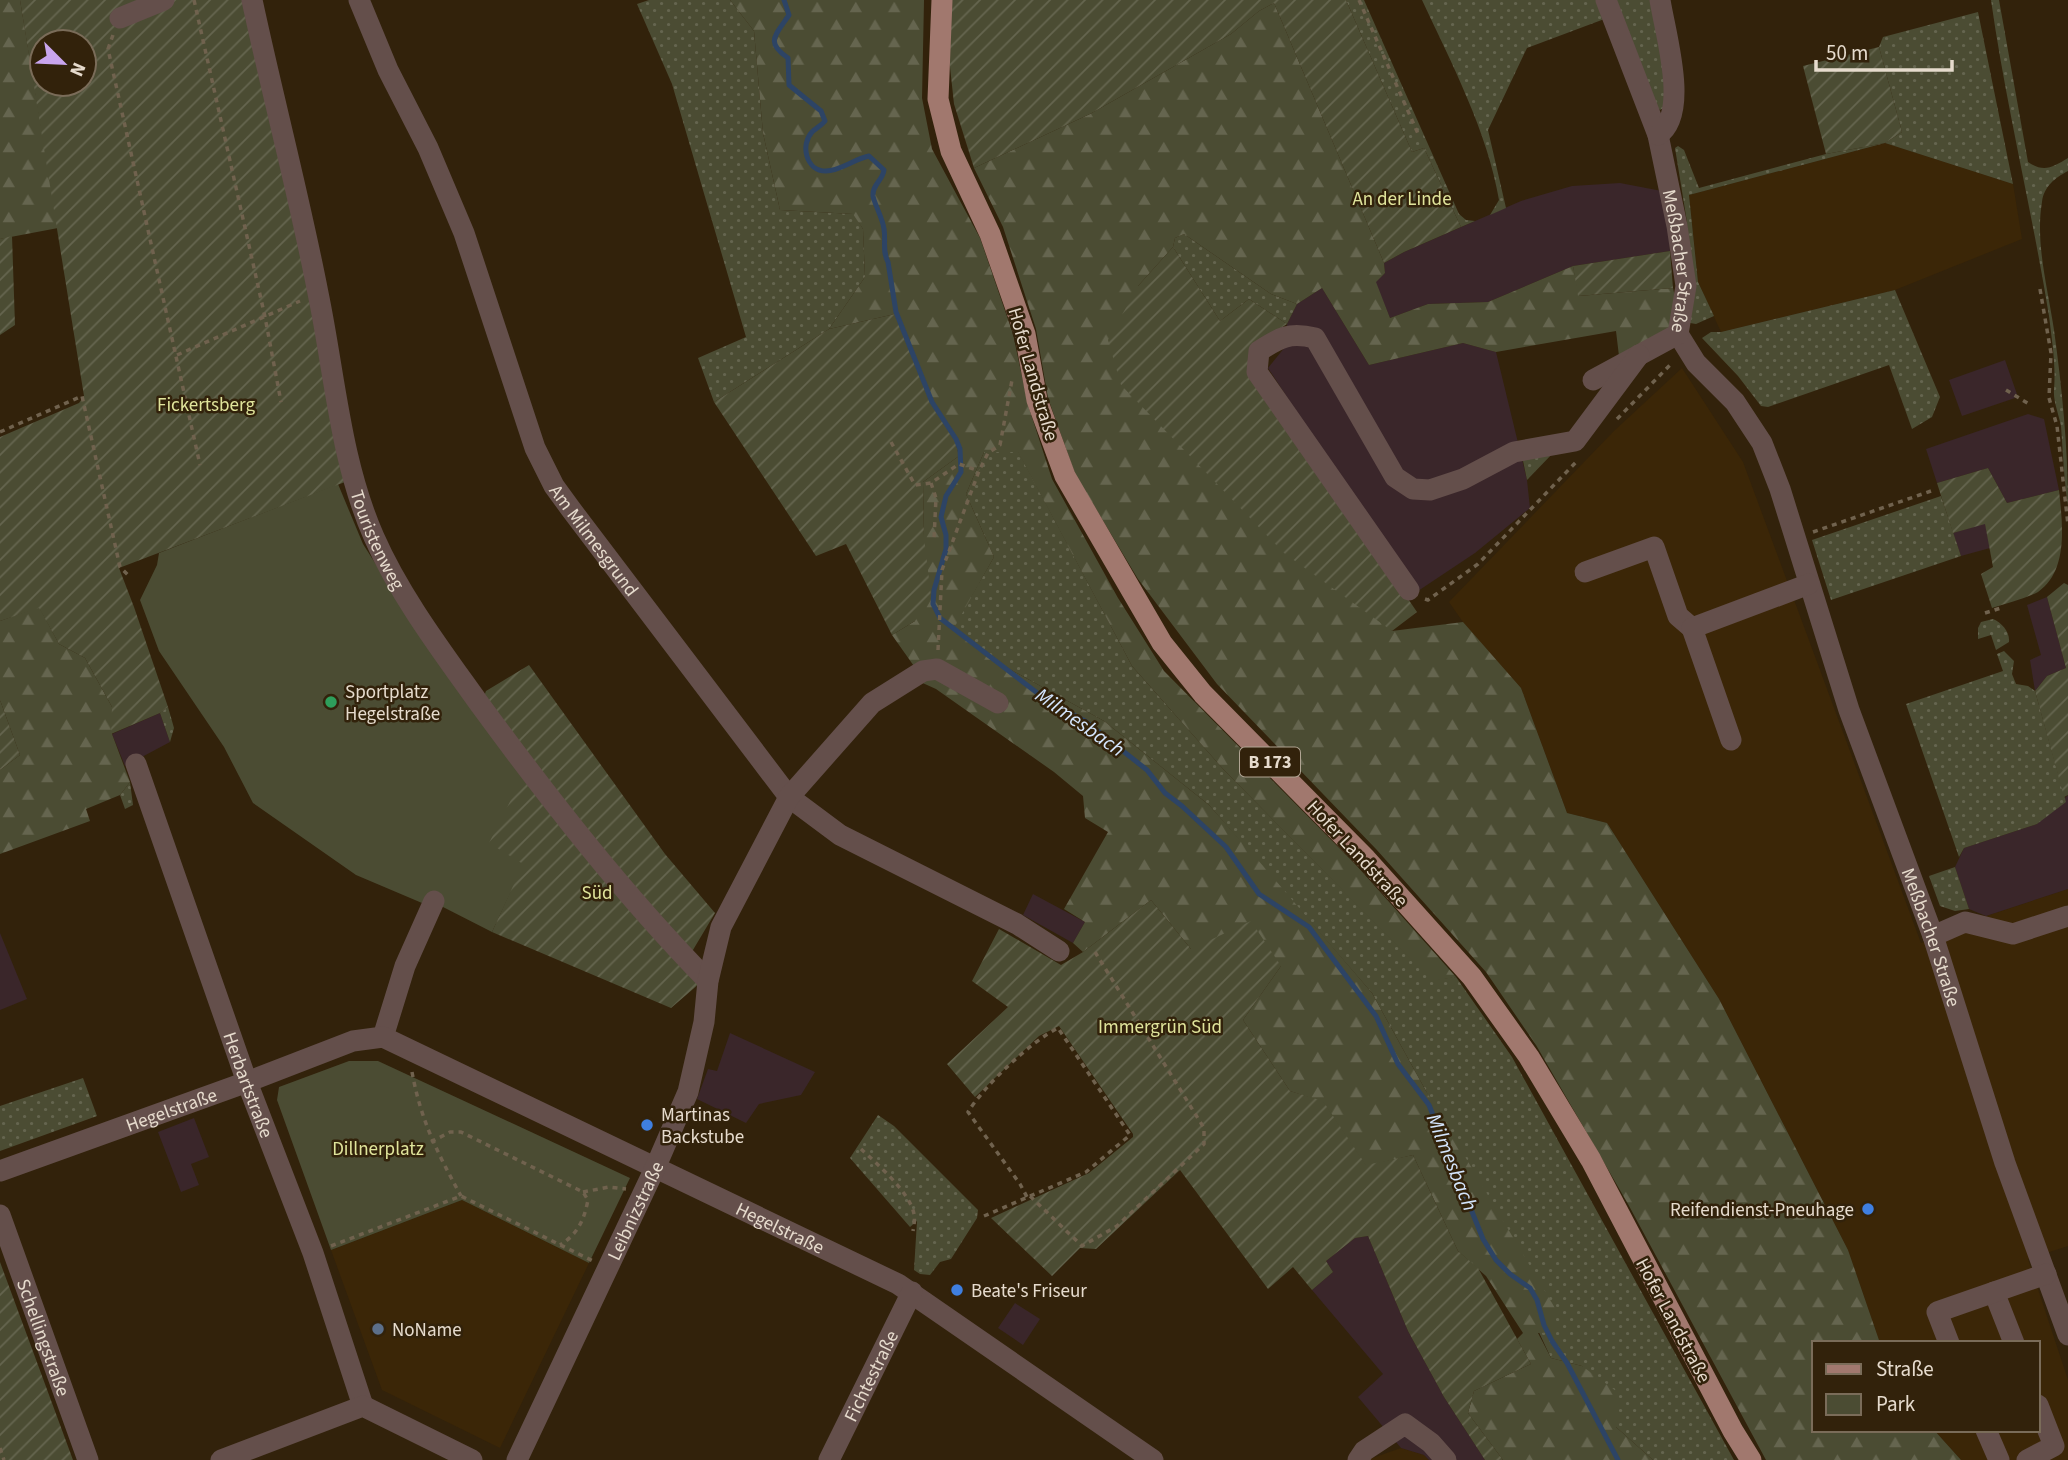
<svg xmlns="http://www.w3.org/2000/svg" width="2068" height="1460" font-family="'Source Sans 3',sans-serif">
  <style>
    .built { fill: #3b2607 }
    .industrial { fill: #3a262a }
    .grass { fill: url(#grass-dots) }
    .forest { fill: url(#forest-firs) }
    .park { fill: #4b4c33 }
    .garden { fill: url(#garden-furrows); fill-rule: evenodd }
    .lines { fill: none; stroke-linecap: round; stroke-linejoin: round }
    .stream { stroke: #2d4465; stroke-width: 5 }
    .path { stroke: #70624e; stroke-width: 3.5; stroke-dasharray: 5 5; stroke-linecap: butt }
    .minor { stroke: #644f4b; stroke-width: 21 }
    .major { stroke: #a1786e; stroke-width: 21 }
    .leisure-dot { fill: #2e9e5b; stroke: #32220b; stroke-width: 2.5 }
    .shop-dot { fill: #3f7fe0; stroke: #32220b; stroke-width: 2.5 }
    .service-dot { fill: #5c6f8a; stroke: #32220b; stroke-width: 2.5 }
    .labels { text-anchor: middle; stroke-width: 5; stroke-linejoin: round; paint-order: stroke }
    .shield { fill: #32220b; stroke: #b0a493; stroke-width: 2 }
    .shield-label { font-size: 18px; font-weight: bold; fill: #e6dbcd }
    .park-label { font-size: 19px; fill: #e0e49b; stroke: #32220b }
    .street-label { font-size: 19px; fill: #e6dbcd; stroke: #32220b }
    .poi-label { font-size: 19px; fill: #e6dbcd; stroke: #32220b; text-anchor: start }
    .water-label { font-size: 21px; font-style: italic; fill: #d4e5fd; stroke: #32220b }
  </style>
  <defs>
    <pattern id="grass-dots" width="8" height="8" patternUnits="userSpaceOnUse" patternTransform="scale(1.75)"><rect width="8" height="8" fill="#4b4c33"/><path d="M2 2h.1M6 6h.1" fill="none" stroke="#65654f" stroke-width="1.8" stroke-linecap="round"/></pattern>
    <pattern id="forest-firs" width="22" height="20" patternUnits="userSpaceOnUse" patternTransform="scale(1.75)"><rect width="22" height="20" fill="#4b4c33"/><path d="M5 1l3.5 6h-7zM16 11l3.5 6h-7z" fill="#65654f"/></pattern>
    <pattern id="garden-furrows" width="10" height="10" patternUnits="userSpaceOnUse" patternTransform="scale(1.75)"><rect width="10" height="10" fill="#4b4c33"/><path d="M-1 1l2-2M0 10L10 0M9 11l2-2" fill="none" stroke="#65654f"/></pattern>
  </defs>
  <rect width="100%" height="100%" fill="#32220b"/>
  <!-- built -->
  <path class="built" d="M1885,143l128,41 9,55 -127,51 -174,42 -23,-50 -9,-87z
    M1682,368l61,94 178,481 65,-27 82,-27v357l-40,13 40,121v80h-107l-27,-30h104v-87h-158l-32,-93 -129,-251 -112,-176 -40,-10 -46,-125 -56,-63 -16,-23 165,-171z
    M462,1200l127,63 -89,185 -118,-58 -51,-140z
    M1401,1448l23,7 5,5h-62z"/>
  <!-- industrial -->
  <path class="industrial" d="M1620,183l47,9 3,59 -97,15 -85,36 -60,2 -38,14 -15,-36 10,-9 -1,-10 20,-11 117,-51 51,-15z
    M1322,288l47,77 94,-22 33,9 31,128 3,28 -55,45 -57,38 -51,-71 -99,-152 17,-21 2,-23 10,-20z
    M2005,360l13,37 -56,19 -13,-36z
    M2028,414l16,5 15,71 -52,13 -19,-35 -51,15 -11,-34z
    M1985,523l5,25 -29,8 -8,-23z
    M2047,597l19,71 -19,8 -12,15 -5,-31 11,-5 -14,-50z
    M160,713l10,29 -45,24 -13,-32z
    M2068,795v94l-82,27 -17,-7 -14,-42 9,-19 73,-24z
    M1033,894l52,28 -12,21 -50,-28z
    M0,933l27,66 -27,11z
    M730,1033l85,39 -14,23 -42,9 -13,19 -49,-24 11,-30 9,2z
    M194,1118l15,39 -18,7 8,21 -18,7 -23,-60z
    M1368,1236l40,95 36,66 41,63h-56l-5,-5 -23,-7 -43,-51 25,-23 -71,-84 21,-18 -7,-11 29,-23z
    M1015,1303l25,16 -17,26 -25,-17z"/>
  <!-- grass -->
  <path class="grass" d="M649,0h81l24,31 9,102 17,77 74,4 9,15 2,48 -36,52 -115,73 -16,-44 48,-21 -74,-253 -35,-80z
    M1346,0h18l95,214 7,6 9,1 -14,6 -37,-79 -12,4z
    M1422,0h176l9,18 -80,30 -39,82 18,78 -16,7 9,-15c-11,-67 -48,-138 -77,-200z
    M1611,0h41l13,65v42l-5,3 -6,-5z
    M1991,0h8l29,162c16,11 25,5 40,-4v13c-13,7 -24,15 -26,31 -7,41 6,87 12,128 8,58 14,117 14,176 -4,-26 -5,-53 -7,-80 -2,-11 -8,-25 -7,-36 2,-25 -2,-49 -5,-74 -17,-106 -43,-210 -58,-316z
    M1978,12l35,172 -128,-41 -196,52 9,87 16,34 -18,8 -6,-1 -3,-101 -12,-74 3,-2 6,4 15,38 127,-34 59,-11 17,-11 -23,-85 4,-10z
    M1184,234l87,60 26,10 -10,20 -38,-25 -29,22 -47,-74 2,-9z
    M1895,290l45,107 -8,20 -20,12 -23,-64 -121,42 -7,-1 -23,-30 -36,-38 9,-6h10z
    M1018,451l114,215 92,104 208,210 24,-3 56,80 222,403h-81l-37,-33 -34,-61 -31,-8 -125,-267 -54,-98 -163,-188 -105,-84 -118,-65 -33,-28 41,-71 -28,-63 18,-42z
    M1553,453l-26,27 -5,-24z
    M1941,496l20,60 -130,44 -19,-60z
    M1993,619c9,4 17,13 16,23l-13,8 -5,-15 -13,4v-11l3,-6z
    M2004,651l10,10 -2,13 4,10 12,2 7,5 31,111 -29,22 -73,24 -5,9 -53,-153 97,-33 -6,-17z
    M168,707l6,21 -4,14 -10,-29z
    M130,782l3,23 -8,4 -5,-14z
    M1955,867l14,42 -14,2 -15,-5 -11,-30z
    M83,1078l14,38 -97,35v-45z
    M878,1115l16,11 84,84 -1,8 -26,41 -11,3 -10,13 -10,-1 -6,-4 3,-49 -7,6 -60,-69z"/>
  <!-- forest -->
  <path class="forest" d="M0,0h20l38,228 -58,11z
    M730,0h194l-2,98 10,51 48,89 33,96 15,71 24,74 66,119 46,73 193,195 99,111 -24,4 -208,-211 -92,-104 -114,-214h-34l-18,42 28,63 -40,71 32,28 118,65 105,84 55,62 108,126 54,98 129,217v24l-17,1 13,25 31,8 34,25v36l37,33h-150l-35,-47 6,-22 57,-27 -14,-25 6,-6 -37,-57 -28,-25 -45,-96 -47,11 -43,-64 -33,-11 -47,-71 38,-54 -90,-17 -40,-49 -68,52 -10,-9 12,-21 -21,-13 44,-77 -23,-14 -2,-22 -29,-24 -118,-83 -20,-9v-11l-24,-34 23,-14 9,-84 -1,-55 36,-26 -4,-16 -23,-37 -37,-89 -66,15 36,-52 -2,-48 -10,-15 -73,-4 -17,-77 -9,-102z
    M1274,3l110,260 1,10 -9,9 14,36 38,-14 60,-2 85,-36 6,30 94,-8 5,23 -8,17 -51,28 -3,-25 -120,21 -33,-9 -94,22 -47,-77 -25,16 -26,-10 -87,-60 -9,4 -2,9 -35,39 254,345 71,-9 58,66 46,125 40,10 112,176 129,251 32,93h-66v87h120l27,30h-195l-138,-256 -92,-159 -50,-73 -110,-123 -159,-165 -79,-105 -63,-105 -27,-76 -12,-69 -33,-102 -29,-59 116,-54 141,-80 28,-23z
    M39,607l20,37 26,14 27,49v27l18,48 -10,13 -34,14 4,12 -90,33v-84l20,-15 -20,-55v-79z"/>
  <!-- park -->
  <path class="park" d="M338,484l25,60 71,112 90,119v89l-32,68 -49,-25 -21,-4 -66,-28 -103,-72 -29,-56 -65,-96 -19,-51 17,-35 2,-12z
    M349,1061h29l252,117 -41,85 -127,-63 -131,50 -54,-150 2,-13z"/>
  <!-- garden -->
  <path class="garden" d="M20,0h226l67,305 32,177 -226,86 15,39 34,100 -8,6 -49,21 1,-27 -27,-49 -26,-14 -20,-36 -39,13v-184l79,-34 5,-7zM42,42h42v42h-42z
    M951,0h395l66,152 12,-4 37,79 -57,25 -20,11 -110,-260 -15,8 -28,23 -141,80 -116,54 -20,-64 -7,-65z
    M1879,47l23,85 -17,11 -59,11 -23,-88z
    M12,236l3,89 -15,10v-96z
    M1173,247l47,74 29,-22 38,25 -31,20 -6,24 167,244 -25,19 -108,-78 -163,-168 -13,-45 30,-54z
    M1670,251l3,37 -95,8 -5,-30z
    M895,314l37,89 23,37 4,16 -36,26 1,55 7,59 -16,25 -23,14 -46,-91 -30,12 -102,-154 115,-73z
    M1988,468l19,35 52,-13c4,37 9,81 -21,102 -14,7 -31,11 -46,16l-11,-34 12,-7 -8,-43 -32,9 -16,-50z
    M2064,583l4,2v210l-4,2 -29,-106 12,-15 19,-8 -19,-71z
    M529,665l136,189 50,59 -31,52 16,18 -29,25 -179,-76 31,-68 -34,-21 40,-79 -46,-65 3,-8z
    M0,700l20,55 -20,15z
    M1151,900l40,49 60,-28 30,45 -38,54 47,71 33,10 43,64 47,-10 45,96 20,17 53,96 -57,27 -6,22 35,47h-18l-41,-63 -36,-66 -40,-95 -13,2 -29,23 7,11 -21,18 -19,-23 -25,22 -88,-119 -84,79 -16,-1 -28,28 -61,-58 98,-45 44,-36v-3l-74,-108 -20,10 -64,61 -28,-33 61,-57 -36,-26 27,-52 62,36 22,-13z
    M0,1262l73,198h-73z"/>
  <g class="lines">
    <!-- stream -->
    <path class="stream" d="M784,0l5,15c-14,21 -24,27 -1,43l1,27 32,26 4,10c-4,5 -9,7 -13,11 -12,13 -6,39 14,39 14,0 28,-12 43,-15l15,14c-1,10 -12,15 -11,26 1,7 10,23 11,33 2,12 -2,22 4,33l8,50 36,90 24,37 4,10 1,23 -15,24 -5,21 5,18v14l-12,41 -1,14 7,14 109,84 36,19 62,49 18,23 17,13 44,41 33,47 50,33 67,89 22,48 31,41 54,134 13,21 14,14 20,14 7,12 7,25 8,16 15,22 51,97"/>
    <!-- path -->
    <path class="path" d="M194,0l71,317 16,85
      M1359,0l60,136
      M113,35l-5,14 92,416
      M2040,289l11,64 -2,45 8,28 11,99
      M177,355l123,-54
      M2006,390l23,14
      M1617,419l56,-57
      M0,432l82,-36 38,171 8,8
      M891,442l24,43 16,-2 28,-19 20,7
      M931,483l5,15 -2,41
      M1813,532l118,-41
      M1425,599l3,1 50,-36 100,-104
      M1985,613l16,-5
      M938,650l4,-80 37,-99 9,-18 12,-8 12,-65
      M412,1072c9,49 25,80 49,124
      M431,1142l19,-10h11l122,60 5,8c-4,20 -10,34 -28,45
      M861,1149c16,15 49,43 53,65 1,5 0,12 -1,17
      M583,1192l26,-5 17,2
      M1030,1196l52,50 35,-20 87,-82v-16l-109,-176
      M984,1216l102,-44 44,-37 -72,-107c-29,15 -73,57 -90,84l52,72 7,13
      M331,1246l130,-50 132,65
      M0,1448l4,12"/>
    <!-- minor -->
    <g class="minor">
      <path id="s1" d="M252,0c21,98 47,195 66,293 17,82 22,167 56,244 26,59 67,113 104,165 71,97 146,193 230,279"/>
      <path id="s2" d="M359,0l29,70 40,78 36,85 71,215 19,38 16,22 219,289 51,38 177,89 42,27"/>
      <path id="s3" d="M1606,0l52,135 19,91 9,60 -8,48 18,29 39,39 27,41 18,46 69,221 84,226 72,227 63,172"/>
      <path d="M120,18l44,-18"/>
      <path d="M1658,135c32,-21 7,-102 2,-135"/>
      <path d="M1593,380l85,-46"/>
      <path d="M1585,572l69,-25 24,69 14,12"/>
      <path d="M1409,590l-152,-218 2,-21c21,-14 31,-19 56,-13l80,139 18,12 17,1 33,-11 51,-27 61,-11 64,-86"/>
      <path d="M1731,740l-39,-112 117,-44"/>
      <path id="s4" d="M136,764l111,318 66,171 50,153"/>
      <path d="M1933,936l32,-14 48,12 55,-18"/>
      <path d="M383,1037l22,-71 29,-65"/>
      <path id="s5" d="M0,1171l247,-89 106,-41 30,-4 515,247 255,176"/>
      <path id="s6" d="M0,1215l88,245"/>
      <path d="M1994,1292l20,51"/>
      <path d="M1949,1343l-12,-31 109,-38"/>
      <path d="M1986,1430l13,30"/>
      <path d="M221,1460l142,-54 109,54"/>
      <path id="s7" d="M517,1460l139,-294 32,-74 16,-70 4,-41 13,-54 68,-130 83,-94 51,-32 14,-2 61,34"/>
      <path id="s8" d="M829,1460l83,-168"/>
      <path d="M1358,1460l6,-9 41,-27 26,19 15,17"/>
      <path d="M2027,1460l27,-14 -16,-41"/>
    </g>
    <!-- major -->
    <path class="major" d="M942,0l-4,99 13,52 39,83 35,100 12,66 28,76 97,167 41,51 163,165 106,118 57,80 62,103 142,271 18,29"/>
  </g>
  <!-- markers -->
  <circle class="leisure-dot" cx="331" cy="702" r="7"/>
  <g class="shop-dot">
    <circle cx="647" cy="1125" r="7"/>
    <circle cx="1868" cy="1209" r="7"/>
    <circle cx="957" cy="1290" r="7"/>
  </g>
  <circle class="service-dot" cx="378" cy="1329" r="7"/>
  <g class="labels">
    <!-- shield labels -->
    <rect class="shield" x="1240" y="747.5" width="60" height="29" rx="5"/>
    <g class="shield-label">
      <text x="1270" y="768">B 173</text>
    </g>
    <!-- park labels -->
    <g class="park-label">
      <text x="1402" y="205">An der Linde</text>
      <text x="206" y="411">Fickertsberg</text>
      <text x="597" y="899">Süd</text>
      <text x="1160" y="1033">Immergrün Süd</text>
      <text x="378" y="1155">Dillnerplatz</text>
    </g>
    <!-- street labels -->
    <g class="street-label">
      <text dy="7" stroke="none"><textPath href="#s3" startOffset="273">Meßbacher Straße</textPath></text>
      <text transform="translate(1034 374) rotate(74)" y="7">Hofer Landstraße</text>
      <text dy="7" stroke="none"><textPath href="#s1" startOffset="555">Touristenweg</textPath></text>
      <text dy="7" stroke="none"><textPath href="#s2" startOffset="592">Am Milmesgrund</textPath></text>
      <text transform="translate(1358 853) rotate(47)" y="7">Hofer Landstraße</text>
      <text dy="7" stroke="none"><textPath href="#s3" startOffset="1008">Meßbacher Straße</textPath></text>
      <text dy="7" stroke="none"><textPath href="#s4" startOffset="340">Herbartstraße</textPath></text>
      <text dy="7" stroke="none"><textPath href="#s5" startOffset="182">Hegelstraße</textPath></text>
      <text dy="7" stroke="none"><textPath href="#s7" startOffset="276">Leibnizstraße</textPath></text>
      <text dy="7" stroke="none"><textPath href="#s5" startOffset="847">Hegelstraße</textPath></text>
      <text transform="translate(1674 1320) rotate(62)" y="7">Hofer Landstraße</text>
      <text dy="7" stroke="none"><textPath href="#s6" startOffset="130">Schellingstraße</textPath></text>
      <text dy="7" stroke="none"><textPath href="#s8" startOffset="94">Fichtestraße</textPath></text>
    </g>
    <!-- poi labels -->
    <g class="poi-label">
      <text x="345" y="698">Sportplatz<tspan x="345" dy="22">Hegelstraße</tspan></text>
      <text x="661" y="1121">Martinas<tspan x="661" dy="22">Backstube</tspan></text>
      <text x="1854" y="1216" text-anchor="end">Reifendienst-Pneuhage</text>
      <text x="971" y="1297">Beate's Friseur</text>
      <text x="392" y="1336">NoName</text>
    </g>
    <!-- water labels -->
    <g class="water-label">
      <text transform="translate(1080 722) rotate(35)" y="7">Milmesbach</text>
      <text transform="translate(1452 1162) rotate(68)" y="7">Milmesbach</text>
    </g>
  </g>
  <!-- legend -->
  <rect x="1812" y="1341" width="228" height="91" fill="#32220b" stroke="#7a6c59" stroke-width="2"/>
  <rect x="1826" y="1364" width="35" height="10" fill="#a1786e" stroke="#7a6c59" stroke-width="2"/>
  <text x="1876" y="1376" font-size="21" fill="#e6dbcd">Straße</text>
  <rect x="1826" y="1394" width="35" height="21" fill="#4b4c33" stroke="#7a6c59" stroke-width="2"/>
  <text x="1876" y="1411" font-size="21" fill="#e6dbcd">Park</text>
  <!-- north arrow -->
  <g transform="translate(63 63) rotate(114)"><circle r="33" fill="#32220b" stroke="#7a6c59" stroke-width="2"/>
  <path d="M0-5L12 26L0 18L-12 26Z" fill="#c9a5ee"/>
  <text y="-10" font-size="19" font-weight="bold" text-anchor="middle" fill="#e6dbcd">N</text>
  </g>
  <!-- scale -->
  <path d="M1816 60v10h136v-10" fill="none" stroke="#e6dbcd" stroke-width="3.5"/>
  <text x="1826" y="60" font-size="21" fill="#e6dbcd" stroke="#32220b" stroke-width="5" paint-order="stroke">50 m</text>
</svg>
